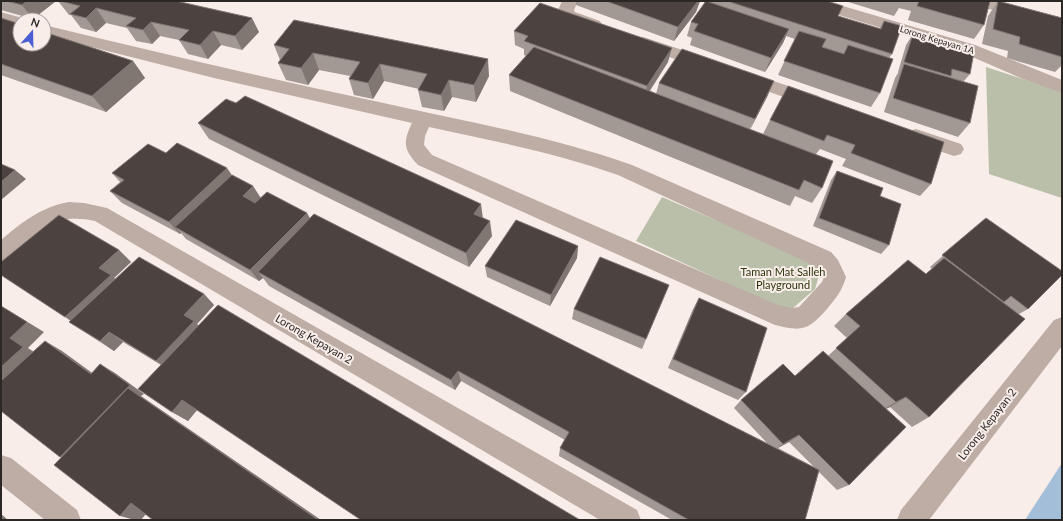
<svg xmlns="http://www.w3.org/2000/svg" width="1063" height="521" font-family="Lato,sans-serif">
  <style>
    .green { fill: #b9bfa8 }
    .water { fill: #a3bed9 }
    .lines { fill: none; stroke-linecap: round; stroke-linejoin: round }
    .minor { fill: #bdada5; fill-rule: evenodd }
    .tertiary { fill: #bdada5; fill-rule: evenodd }
    .wall { fill: #a29894; fill-rule: evenodd }
    .shaded-wall { fill: #807672 }
    .building { fill: #4c4340; stroke: #807672 }
    .labels { text-anchor: middle; stroke-width: 4; stroke-linejoin: round; paint-order: stroke }
    .far-street-label { font-size: 9px; fill: #2b2725; stroke: #f8ede8 }
    .park-label { font-size: 11px; fill: #2e360c; stroke: #f8ede8 }
    .street-label { font-size: 11px; fill: #2b2725; stroke: #f8ede8 }
  </style>
  <rect width="100%" height="100%" fill="#f8ede8"/>
  <!-- green -->
  <path class="green" d="M986,67l76,25v106l-73,-24z
    M662,197l156,67 3,5 -6,20 -22,19 -11,1 -146,-68z"/>
  <!-- water -->
  <path class="water" d="M1062,463v57h-37z"/>
  <g class="lines">
    <!-- minor -->
    <path class="minor" d="M562,1h16l-4,9 1,2 25,9 2,4 -2,4c-12,3 -26,-6 -38,-10l-4,-9z
      M801,1h25l149,44 87,35v13l-39,-14 -60,-26 -160,-49z
      M1,12l25,7v1h-6v8l-19,-6z
      M44,25c111,27 223,53 335,77 85,19 171,34 253,63l199,87 7,8 8,17c-4,14 -10,21 -19,32 -19,21 -24,23 -52,16l-357,-160c-15,-16 -15,-23 -6,-42l-198,-45 -170,-43zM429,127c64,14 128,26 189,48l197,91 9,11 -2,5 -23,25 -7,1 -14,-3 -346,-150 -8,-10 1,-9z
      M643,37l70,23 3,4 -3,4 -6,2 -70,-24 -2,-4 2,-4z
      M743,71l76,25 3,5 -3,5 -6,1 -76,-26 -3,-4 3,-4z
      M916,129l45,15 3,5 -3,5 -7,2 -45,-15 -3,-5 3,-5z
      M69,202l15,1 23,5 530,302 4,10h-41l-505,-299c-34,-7 -47,3 -72,25 -7,7 -13,13 -22,16v-22c21,-18 40,-33 68,-38z
      M1062,317v29l-133,174h-32l4,-10 153,-190z
      M1,455l10,3 66,52 4,10h-36l-44,-35z"/>
    <!-- tertiary -->
    <path class="tertiary" d="M971,1h25l66,20v10l-89,-27z"/>
  </g>
  <!-- wall -->
  <path class="wall" d="M1,1h55l-23,18 -32,-9z
    M58,1h118l83,31 -17,18 -21,-5 -13,14 -20,-5 -9,-14 -19,-4 -8,8 -16,-3 -9,-13 -21,-5 -10,9 -15,-4 -10,-13h-2z
    M576,1h124l-4,11 -22,29 -98,-36z
    M704,1h123l11,15 41,13 5,-8 8,33 -3,4 -9,35 -9,14 -93,-32 17,-36 -9,-3 -3,7 -18,29 -75,-27 2,-7 -5,-2 4,-14 13,-18z
    M845,1h145l-6,24 -10,14 -66,-19 3,-9 -12,-3 -5,8z
    M998,1l64,17v47l-7,7 -48,-14 1,-7 -26,-7 6,-28z
    M1,18l132,43 12,17 -39,34 -105,-37z
    M514,31l154,31 -18,29 6,3 3,-11 109,12 -18,34 13,5 7,-14 18,-34 143,98 -11,12 -78,-30 4,-7 -26,-10 -4,5 6,34 -10,15 -17,-7 -5,10 -280,-115 -1,-16 17,-19 -2,-1v-6l-9,-4z
    M913,34l57,40 -7,8 7,41 -12,14 -74,-25 11,-34 3,-5v-1l8,-27z
    M274,45l215,31 -13,26 -24,-5 -8,14 -22,-4 -4,-17 1,-1 -35,-8 -11,18 -19,-4 -5,-16 1,-3 -31,-6 -11,15 -22,-5 -8,-17 2,-3z
    M198,123l294,113 -23,31 -260,-128z
    M166,153l66,22 21,11 8,12 46,15 3,5 457,225 -33,-35 7,-8 54,-24 33,-20 19,-18 -13,-12 12,-12 80,-40 6,-5 -2,-2 56,-49 42,91 -9,5 -90,103 -17,10 -22,-20 -4,2 -37,76 -12,5 -18,-18 -14,48h-133l-113,-64 1,-8 5,-8 -104,-59 -6,9 -186,-104 -6,-8 -4,3 -73,-42 -5,-6 -1,1 -58,-31 -12,-12 10,-9 -8,-9zM789,442l25,25 -36,-19z
    M837,171l43,25 9,49 -8,9 -68,-28 18,-46z
    M578,246l-1,12 -27,48 -63,-29 -2,-11z
    M119,250l12,12 -17,16 2,1 88,15 10,11 -17,19v86l-9,11 -16,-9 -11,-47 -38,-23 -9,9 -45,-29z
    M669,285l-27,64 -70,-30 2,-10z
    M699,298l47,94 -8,8 -70,-32 25,-59z"/>
  <!-- shaded-wall -->
  <path class="shaded-wall" d="M27,1h29l-23,18 -11,-14z
    M697,1h3l-4,11 -22,29 4,-14z
    M96,8l10,15 -10,9 -10,-14z
    M252,18l7,14 -17,18 -7,-14z
    M151,22l9,14 -8,8 -9,-14z
    M789,29l-6,14 -18,29 6,-14z
    M213,31l8,14 -13,14 -8,-14z
    M672,48l-4,14 -24,37 3,-13z
    M313,53l6,17 -11,15 -7,-17z
    M488,59l1,17 -13,26 -2,-17z
    M133,61l12,17 -39,34 -14,-16z
    M380,64l4,17 -11,18 -5,-16z
    M449,80l3,17 -8,14 -3,-16z
    M774,81l-6,14 -19,37 6,-13z
    M227,168l9,13 -61,46 6,6 -1,1 -11,-12z
    M15,170l11,9 -25,21v-18z
    M253,186l8,13 -10,10 -8,-13z
    M481,204l2,15 -9,-5z
    M307,213l6,12 -55,47 5,6 -4,3 -9,-11z
    M490,221l2,15 -23,31 -3,-14z
    M578,246l-1,12 -27,48 1,-11z
    M119,250l12,12 -17,16 11,8 -44,42 -16,-11 34,-49z
    M204,294l10,11 -17,19 8,7 -36,39 -13,-9 28,-46z
    M1,306l43,26 -16,16 12,8 -39,38z
    M109,332l14,10 -9,9 -14,-10z
    M45,341l17,10 44,32 -15,-9z
    M100,364l15,9 29,21 -3,2 180,124h-3l-241,-57 -17,-6z
    M458,371l3,10 -6,9 -4,-10z
    M906,397l-16,10 -9,4 15,-9z
    M182,400l15,10 -9,11 -16,-9z
    M799,435l-10,7 -15,8 9,-6z
    M131,503l19,6 -9,11h-6l-15,-4z
    M1,514l7,6h-7z"/>
  <!-- building -->
  <path class="building" d="M7,1h20l-5,4z
    M60,1h116l76,17 -17,18 -22,-5 -13,14 -21,-5 10,-10 -38,-8 -8,8 -17,-4 10,-8 -40,-10 -10,10 -16,-4 10,-8z
    M606,1h92l-20,26z
    M706,1l83,28 -18,29 -77,-27 4,-7 -7,-2z
    M727,1h100l16,5 -5,10 43,13 3,-8 18,5 -10,28z
    M919,1h71l-6,24 -67,-19z
    M998,1l64,17v39l-43,-13 1,-7 -27,-8z
    M540,3l132,45 -25,38 -123,-45 4,-5 -14,-5z
    M1,18l19,6v20h24v-12l89,29 -41,35 -91,-32z
    M294,20l194,39 -14,26 -25,-5 -8,15 -23,-5 9,-16 -47,-10 -12,19 -19,-4 11,-17 -47,-9 -12,15 -23,-5 11,-14 -15,-4z
    M799,31l27,8 -4,8 22,7 4,-9 45,14 -13,34 -96,-32z
    M913,34l61,18 -4,22 -18,-5 -1,7 -47,-14z
    M534,47l299,114 -11,27 -18,-8 -5,10 -290,-115z
    M682,49l92,32 -19,38 -96,-36z
    M904,64l74,22 -8,37 -77,-25z
    M788,86l156,56 -13,42 -80,-31 4,-8 -28,-10 -3,6 -54,-21z
    M245,96l236,108 -7,10 16,7 -24,32 -268,-130 28,-24 10,4z
    M177,143l50,25 -58,54 -59,-31 14,-11 -12,-7 36,-29 18,9z
    M1,164l14,6 -14,12z
    M837,171l46,17 -3,8 21,8 -12,41 -70,-27z
    M232,175l21,11 -10,10 12,7 12,-11 40,21 -57,57 -75,-43z
    M314,214l505,256 -14,50h-116l-129,-72 9,-16 -111,-61 -7,9 -193,-108z
    M59,215l60,35 -20,18 12,7 -46,42 -64,-42v-13z
    M986,218l76,53v4l-34,34 -17,-13 -7,6 -62,-47z
    M516,220l62,26 -27,49 -66,-29z
    M139,257l65,37 -20,21 10,6 -38,40 -47,-29 -9,9 -31,-19z
    M600,257l69,28 -23,54 -72,-30z
    M944,258l81,61 -96,98 -23,-20 -10,5 -60,-54 24,-22 -14,-12 62,-54 18,14z
    M699,298l68,30 -21,64 -73,-33z
    M218,305l362,215h-219l-179,-120 -10,12 -34,-23z
    M1,306l26,16 -17,16 13,9 -22,20z
    M45,341l46,33 9,-10 30,21 -70,72 -59,-46v-30z
    M823,351l83,76 -57,58 -50,-50 -16,9 -42,-44 42,-36 12,12z
    M128,388l190,132h-165l-22,-17 -11,13 -66,-51z"/>
  <g class="labels">
    <!-- far-street labels -->
    <g class="far-street-label">
      <text transform="translate(937 40) rotate(17)" y="3">Lorong Kepayan 1A</text>
    </g>
    <!-- park labels -->
    <g class="park-label">
      <text x="783" y="276">Taman Mat Salleh<tspan x="783" dy="13">Playground</tspan></text>
    </g>
    <!-- street labels -->
    <g class="street-label">
      <text transform="translate(314 339) rotate(30)" y="4">Lorong Kepayan 2</text>
      <text transform="translate(987 424) rotate(-52)" y="4">Lorong Kepayan 2</text>
    </g>
  </g>
  <!-- border -->
  <rect width="1063" height="521" fill="none" stroke="#2b2725" stroke-width="4"/>
  <!-- north arrow -->
  <g transform="translate(32 32) rotate(20)"><circle r="19" fill="#f8ede8" stroke="#a69e9a"/>
  <path d="M0-3L7 15L0 10L-7 15Z" fill="#4b5ed3"/>
  <text y="-6" font-size="11" font-weight="bold" text-anchor="middle" fill="#2b2725">N</text>
  </g>
</svg>
